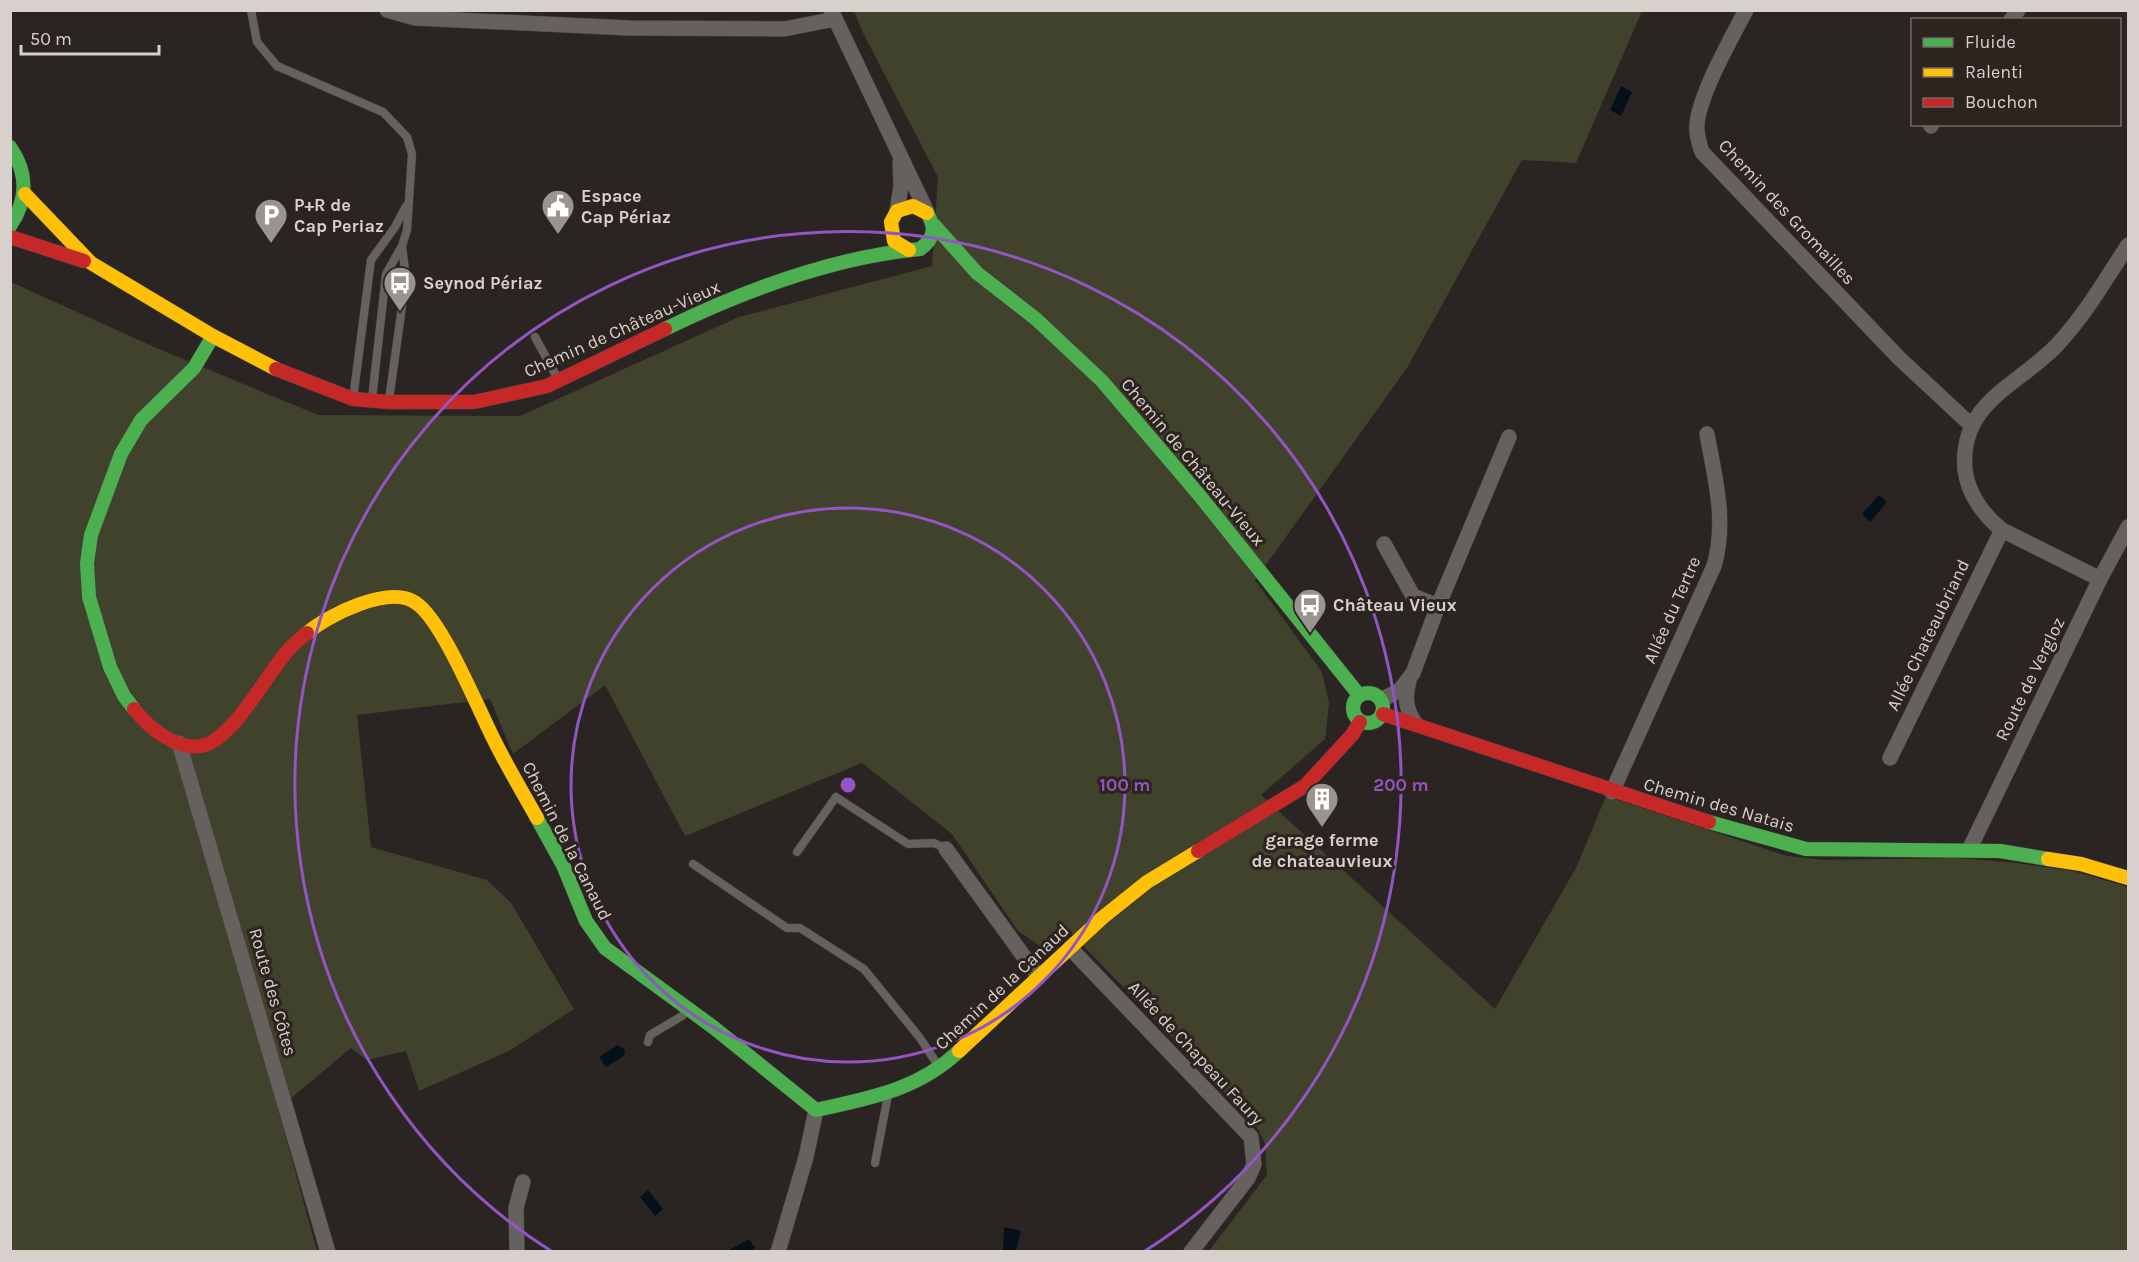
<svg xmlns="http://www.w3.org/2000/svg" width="2139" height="1262" font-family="Karla,sans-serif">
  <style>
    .green { fill: #40422c }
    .water { fill: #04101a }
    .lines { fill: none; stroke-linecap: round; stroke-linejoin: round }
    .lane-casing { stroke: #45403e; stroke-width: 9 }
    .street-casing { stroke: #45403e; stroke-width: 16 }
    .fast-casing { stroke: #45403e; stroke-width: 15 }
    .slow-casing { stroke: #45403e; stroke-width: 15 }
    .jam-casing { stroke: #45403e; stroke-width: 15 }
    .lane { stroke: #65615f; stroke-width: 8 }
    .street { stroke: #65615f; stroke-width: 15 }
    .fast { stroke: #4caf50; stroke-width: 14 }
    .slow { stroke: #ffc107; stroke-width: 14 }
    .jam { stroke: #c62828; stroke-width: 14 }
    .ring { fill: none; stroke: #9255c2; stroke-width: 3 }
    .labels { text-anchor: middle; stroke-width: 6; stroke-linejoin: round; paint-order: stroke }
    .poi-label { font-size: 18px; font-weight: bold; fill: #d7d0cd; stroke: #2d241f; text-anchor: start }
    .street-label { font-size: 18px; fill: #d7d0cd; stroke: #2d241f }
    .centre { fill: #9255c2; stroke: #2d241f; stroke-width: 3 }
    .ring-label { font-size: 18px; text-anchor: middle; font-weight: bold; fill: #9255c2; stroke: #2d241f; stroke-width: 6; stroke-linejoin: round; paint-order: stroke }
  </style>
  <rect width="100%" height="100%" fill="#2a2522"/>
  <!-- green -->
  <path class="green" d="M854,11h788l-66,152 -54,-3 -115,208 -152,212 67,92 7,31 -4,36 -64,56 234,214 81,-141 30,-72 181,60 37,4 134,-2 59,5 56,8 55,16v364h-919l58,-76 -2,-31 -10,-21 -187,-193 -25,18 -25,-17 -66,-97 -90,-71 -177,73 -80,-151 -92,69 -23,-55 -133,16 14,132 116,33 24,23 63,106 -65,42 -90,40 -13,-40 -39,9 -16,-12 -73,61 39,142 -306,1v-970l141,64 166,69 202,1 219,-99 193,-51 6,-89 -74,-142z"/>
  <!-- water -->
  <path class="water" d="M1621,86l11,6 -11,24 -11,-6z
    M1879,495l8,7 -17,20 -8,-8z
    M618,1045l7,5 -1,6 -18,11 -7,-10z
    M648,1190l15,19 -8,7 -15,-19z
    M1004,1227l17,4 -5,20h-13z
    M749,1239l6,9 -4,3h-24z"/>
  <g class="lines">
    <defs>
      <path id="lane" d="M251,10l6,32 20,24 106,46 24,25 5,17 -5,76 -5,16 4,32 -17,122
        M535,337l23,42
        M353,399l18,-139 24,-33 11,-21
        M372,399l14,-125 16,-28
        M797,852l39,-55 72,47 26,-1 12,6
        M693,864l94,64h13l64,41 56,69 19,29
        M648,1042l2,-7 32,-19 5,-6
        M875,1163l13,-68"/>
      <path id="street" d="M387,10l28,8 214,10 155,1 51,-10
        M831,10l96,202
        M1746,10c-15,29 -46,83 -49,114 -1,10 2,19 5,28l197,206 72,67
        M2011,20l7,-10
        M1931,126l1,-2
        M897,211l4,-25 -1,-24
        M1384,544l29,52 25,10
        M2100,579l-98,-49c-18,-14 -34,-36 -37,-60 -6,-68 53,-84 92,-125 28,-30 49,-66 71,-100
        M1409,680c-4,17 -4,28 6,43
        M1381,700l19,-10 13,-17 25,-67 71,-169
        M179,743l149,509
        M1890,758l112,-228
        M1612,792l102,-226c13,-45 1,-87 -7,-132
        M946,849l92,127
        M1969,850l131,-271 28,-52
        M1070,948l181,189 3,27 -6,14 -57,74
        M517,1252l-1,-44 7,-26
        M778,1252l28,-95 10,-47"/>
      <path id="fast" d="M10,147c18,26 18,53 0,79
        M934,225l43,48 59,46 66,62 98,115 159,199
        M665,329c78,-38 169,-72 255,-80 15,-11 16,-21 7,-36
        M1353 708a15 15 0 1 1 30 0a15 15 0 1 1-30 0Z
        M134,709l-10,-13 -14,-29 -21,-70 -2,-34 4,-28 30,-81 20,-34 53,-52 19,-32
        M537,818l26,47 23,56 19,27 108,79 103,83c54,-12 102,-20 143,-59
        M1709,822l97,27 194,2 48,8"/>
      <path id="slow" d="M25,194l66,69 122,73 63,33
        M909,250l-15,-9 -3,-19 6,-11 16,-5 14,7
        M307,633c21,-18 83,-49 109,-30 27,18 63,108 79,139 13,26 28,51 42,76
        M2048,859l33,5 47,14
        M959,1051l143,-133 45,-36 51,-31"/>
      <path id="jam" d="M10,237l74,24
        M276,369l77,30 36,3h85l73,-16 118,-57
        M134,709c15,19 45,44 71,36 30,-9 63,-73 85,-97 5,-5 11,-10 17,-15
        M1383,714l326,108
        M1198,851l107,-65 47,-51 8,-13"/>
    </defs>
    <!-- lane casing -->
    <use href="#lane" class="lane-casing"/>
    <!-- street casing -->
    <use href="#street" class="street-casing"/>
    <!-- fast casing -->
    <use href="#fast" class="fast-casing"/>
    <!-- slow casing -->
    <use href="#slow" class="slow-casing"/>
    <!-- jam casing -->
    <use href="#jam" class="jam-casing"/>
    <!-- lane -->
    <use href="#lane" class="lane"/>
    <!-- street -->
    <use href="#street" class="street"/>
    <!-- fast -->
    <use href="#fast" class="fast"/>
    <!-- slow -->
    <use href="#slow" class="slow"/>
    <!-- jam -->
    <use href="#jam" class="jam"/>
  </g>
  <!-- distance rings -->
  <g class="ring">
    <circle cx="848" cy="785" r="277"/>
    <path d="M551 1251A553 553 0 1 1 1145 1251"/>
  </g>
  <!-- icons -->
  <defs>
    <symbol id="civic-pin" viewBox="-11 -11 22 30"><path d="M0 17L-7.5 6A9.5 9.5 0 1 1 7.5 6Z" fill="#9a9491" stroke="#2d241f"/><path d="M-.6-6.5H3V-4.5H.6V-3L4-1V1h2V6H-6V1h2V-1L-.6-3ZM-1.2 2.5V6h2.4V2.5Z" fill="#fff"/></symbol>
    <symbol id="parking-pin" viewBox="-11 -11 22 30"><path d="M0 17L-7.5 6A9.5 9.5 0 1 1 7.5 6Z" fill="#9a9491" stroke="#2d241f"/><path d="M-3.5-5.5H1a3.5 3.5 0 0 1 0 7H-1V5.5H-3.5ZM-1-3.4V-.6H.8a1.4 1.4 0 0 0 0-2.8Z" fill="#fff"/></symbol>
    <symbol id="bus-pin" viewBox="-11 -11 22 30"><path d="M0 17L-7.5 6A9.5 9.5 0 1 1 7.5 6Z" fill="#9a9491" stroke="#2d241f"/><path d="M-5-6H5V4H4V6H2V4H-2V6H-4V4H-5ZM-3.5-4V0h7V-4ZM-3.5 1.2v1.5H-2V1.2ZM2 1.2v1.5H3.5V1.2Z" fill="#fff"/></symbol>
    <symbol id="building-pin" viewBox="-11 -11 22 30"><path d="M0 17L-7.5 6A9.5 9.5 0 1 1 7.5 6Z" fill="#9a9491" stroke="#2d241f"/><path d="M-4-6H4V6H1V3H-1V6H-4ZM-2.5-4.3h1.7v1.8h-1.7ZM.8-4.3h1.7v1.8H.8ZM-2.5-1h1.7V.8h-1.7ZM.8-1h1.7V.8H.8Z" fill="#fff"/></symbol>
  </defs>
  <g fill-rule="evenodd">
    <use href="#civic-pin" x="539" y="187" width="38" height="52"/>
    <use href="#parking-pin" x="252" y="196" width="38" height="52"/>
    <use href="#bus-pin" x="381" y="264" width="38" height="52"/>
    <use href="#bus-pin" x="1291" y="586" width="38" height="52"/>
    <use href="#building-pin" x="1303" y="780" width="38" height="52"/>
  </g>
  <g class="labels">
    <!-- poi labels -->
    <g class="poi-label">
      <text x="581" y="202">Espace<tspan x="581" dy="21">Cap Périaz</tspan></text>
      <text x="294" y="211">P+R de<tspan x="294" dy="21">Cap Periaz</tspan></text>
      <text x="423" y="289">Seynod Périaz</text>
      <text x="1333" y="611">Château Vieux</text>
      <text x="1322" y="846" text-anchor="middle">garage ferme<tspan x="1322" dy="21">de chateauvieux</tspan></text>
    </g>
    <!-- street labels -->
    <g class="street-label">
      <text transform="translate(1787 212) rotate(47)" y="6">Chemin des Gromailles</text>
      <text transform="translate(622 329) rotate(-24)" y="6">Chemin de Château-Vieux</text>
      <text transform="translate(1193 462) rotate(50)" y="6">Chemin de Château-Vieux</text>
      <text transform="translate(1672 610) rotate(-66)" y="6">Allée du Tertre</text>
      <text transform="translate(1928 635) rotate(-64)" y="6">Allée Chateaubriand</text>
      <text transform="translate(2030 679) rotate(-64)" y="6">Route de Vergloz</text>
      <text transform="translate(1719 805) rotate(16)" y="6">Chemin des Natais</text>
      <text transform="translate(567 841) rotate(63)" y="6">Chemin de la Canaud</text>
      <text transform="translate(1002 987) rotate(-43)" y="6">Chemin de la Canaud</text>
      <text transform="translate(273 992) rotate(74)" y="6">Route des Côtes</text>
      <text transform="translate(1196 1053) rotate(47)" y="6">Allée de Chapeau Faury</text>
    </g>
  </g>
  <circle cx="848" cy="785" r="9" class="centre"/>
  <g class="ring-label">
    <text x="1125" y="791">100 m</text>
    <text x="1401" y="791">200 m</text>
  </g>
  <!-- border -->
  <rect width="2139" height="1262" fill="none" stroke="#d7d0cd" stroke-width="24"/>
  <!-- legend -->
  <rect x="1911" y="18" width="210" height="108" fill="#2d241f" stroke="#716965" stroke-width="1.5"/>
  <rect x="1923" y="38" width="30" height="9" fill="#4caf50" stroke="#716965" stroke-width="1.5"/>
  <text x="1965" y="48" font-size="18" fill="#d7d0cd">Fluide</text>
  <rect x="1923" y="68" width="30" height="9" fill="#ffc107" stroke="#716965" stroke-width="1.5"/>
  <text x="1965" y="78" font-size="18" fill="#d7d0cd">Ralenti</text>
  <rect x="1923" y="98" width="30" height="9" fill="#c62828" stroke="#716965" stroke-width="1.5"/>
  <text x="1965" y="108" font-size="18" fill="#d7d0cd">Bouchon</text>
  <!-- scale -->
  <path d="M21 45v9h138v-9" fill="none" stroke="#d7d0cd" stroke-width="3"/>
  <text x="30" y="45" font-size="18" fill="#d7d0cd" stroke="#2d241f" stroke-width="4.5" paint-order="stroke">50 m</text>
</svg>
